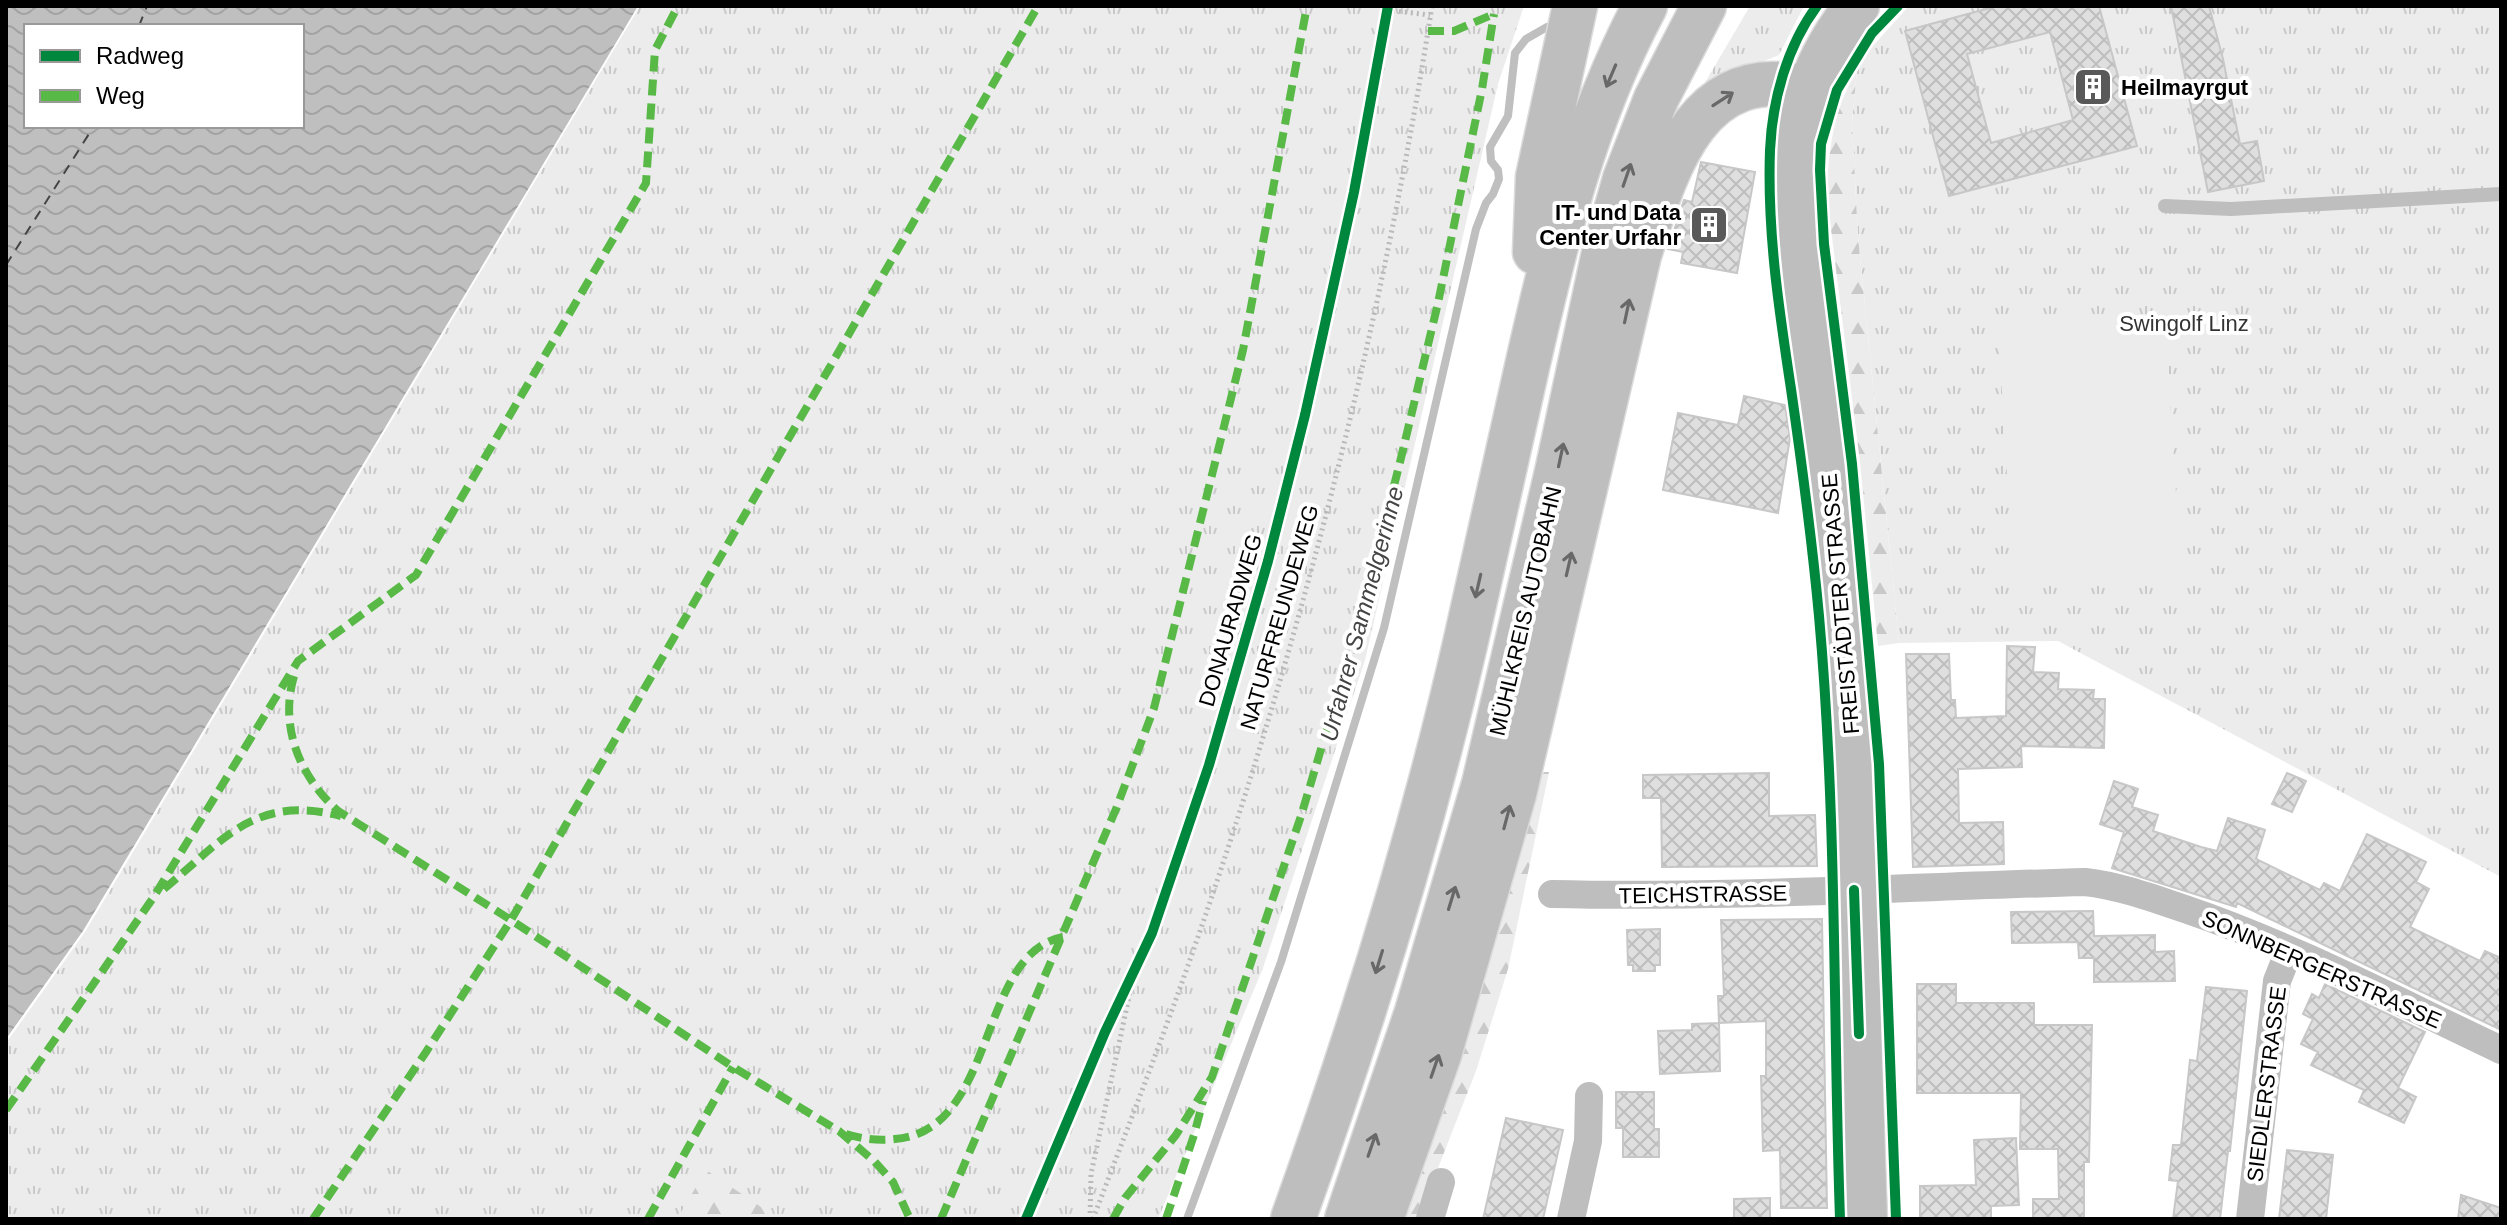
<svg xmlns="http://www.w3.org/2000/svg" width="2507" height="1225" font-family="Helvetica,sans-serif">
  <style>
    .grass { fill: url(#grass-tufts) }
    .forest { fill: url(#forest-firs) }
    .garden { fill: #ececec }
    .water { fill: url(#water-waves); fill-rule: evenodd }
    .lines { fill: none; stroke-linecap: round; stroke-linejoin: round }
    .stream { stroke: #bfbfbf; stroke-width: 8 }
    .ferry { stroke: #444; stroke-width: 2; stroke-dasharray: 10 8; stroke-linecap: butt }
    .building { fill: url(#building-cross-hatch); stroke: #c7c7c7; stroke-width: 2; fill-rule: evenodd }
    .primary-casing { stroke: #dbdbdb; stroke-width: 47 }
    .motorway-casing { stroke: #dbdbdb; stroke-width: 47 }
    .path { stroke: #b9b9b9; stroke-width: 5; stroke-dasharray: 2 4; stroke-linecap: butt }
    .service { stroke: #bebebe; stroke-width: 14 }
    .minor { stroke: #bebebe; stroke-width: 28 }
    .primary { stroke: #bebebe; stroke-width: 44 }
    .motorway { stroke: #bebebe; stroke-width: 44 }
    .quiet { stroke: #58b947; stroke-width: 8; stroke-dasharray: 16 8; stroke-linecap: butt }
    .cycleway-casing { stroke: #fff; stroke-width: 15 }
    .cycleway { stroke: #00873e; stroke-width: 10 }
    .oneway { stroke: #686868 }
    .labels { text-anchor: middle; stroke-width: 8; stroke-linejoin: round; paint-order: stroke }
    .poi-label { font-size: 22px; font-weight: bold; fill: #000; stroke: #fff; text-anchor: start }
    .park-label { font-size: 22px; fill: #333; stroke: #fff }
    .street-label { font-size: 22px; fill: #000; stroke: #fff }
    .water-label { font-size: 24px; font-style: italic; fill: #444; stroke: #fff }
  </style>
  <defs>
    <pattern id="grass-tufts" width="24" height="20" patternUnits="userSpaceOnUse" patternTransform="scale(2)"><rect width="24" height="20" fill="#ececec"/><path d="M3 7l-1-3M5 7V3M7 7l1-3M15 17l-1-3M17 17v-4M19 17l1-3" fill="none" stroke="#c9c9c9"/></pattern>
    <pattern id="forest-firs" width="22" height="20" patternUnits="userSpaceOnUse" patternTransform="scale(2)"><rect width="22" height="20" fill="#ececec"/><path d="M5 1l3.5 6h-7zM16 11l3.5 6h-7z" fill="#c9c9c9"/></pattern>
    <pattern id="water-waves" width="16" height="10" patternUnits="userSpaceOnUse" patternTransform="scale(2)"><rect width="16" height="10" fill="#bfbfbf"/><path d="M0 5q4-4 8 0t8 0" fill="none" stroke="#a2a2a2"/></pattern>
    <pattern id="building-cross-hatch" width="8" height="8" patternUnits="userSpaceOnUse" patternTransform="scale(2)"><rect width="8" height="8" fill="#dfdfdf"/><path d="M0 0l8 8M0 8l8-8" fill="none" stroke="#bebebe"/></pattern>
  </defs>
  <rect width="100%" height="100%" fill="#fff"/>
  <!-- grass -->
  <path class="grass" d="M640,6h884l-26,78 -133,576 -102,308 -105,251h-1152v-176l79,-111z
    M1750,6h54l-25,49 -76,31z
    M1909,6h592v871l-443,-236 -159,2 -41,-406 -6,-115 5,-52 12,-20z"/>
  <!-- forest -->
  <path class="forest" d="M1857,70l-5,52 6,115 41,406 -21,3 -18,-184 -33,-265c1,-46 6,-87 30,-127z
    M1534,772h15l-41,197 -32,102 -58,148h-18z
    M706,1170l70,47 -99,2z"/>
  <!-- garden -->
  <path class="garden" d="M2165,316l16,259 -167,11 -16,-259z"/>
  <!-- water -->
  <path class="water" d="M6,6h632l-555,925 -77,108zM26,26h276v100h-276z"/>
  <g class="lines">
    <!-- stream -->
    <path class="stream" d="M1187,1219l94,-257 103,-334 92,-399 10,-26 7,-9 6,-15 -1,-9 -7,-9 -1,-14 18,-31 7,-63 11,-14 21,-12"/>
    <!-- ferry -->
    <path class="ferry" d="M139,26l8,-20
      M6,265l88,-139"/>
  </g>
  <!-- building -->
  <path class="building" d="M1997,6h102l38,140 -188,50 -44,-165zM2050,32l23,88 -82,23 -24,-89z
    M2171,6h38l14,53 17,85 17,-3 7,40 -56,11z
    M1701,162l54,10 -18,101 -56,-10 2,-11 -15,-3 16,-49 8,2z
    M1744,396l41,9 5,33 -12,75 -115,-23 15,-77 60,12z
    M2007,646l28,1 -2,25 26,1 -1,16 36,1 -1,9h12l-1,49 -83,-2 1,21 -64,2 1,54 44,-1 1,42 -91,3 -7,-213h43l2,46h4l1,18 50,-2z
    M1769,773v43l46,-1 2,51 -155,1 -1,-69h-18v-23z
    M2287,773l19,8 -14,31 -20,-8z
    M2114,781l24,8 -6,18 26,8 -5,16 48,16 16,4 11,-33 37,12 -9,29 64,31 4,-7 16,8 27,-57 59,28 -10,20 13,7 -19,38 70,34 5,-10 16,7v72l-264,-127 -1,4 -124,-39 12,-36 -24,-8z
    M2093,911l1,25 61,-1v17l19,-1 1,30 -81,1v-24h-15l-1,-16 -66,1 -1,-31z
    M1822,919l5,289h-46l-1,-58 -17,1 -2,-75h5v-55l-47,2 -1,-27h6l-3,-76z
    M1660,929v36h-5v6h-22v-6h-5l-1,-35z
    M1917,984h39v19h78v22h58l-3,137h-5v57h-51v-20h26l-1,-50h-38l1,-56h-104z
    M2325,984l100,48 -27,56 18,9 -12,26 -45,-21 5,-12 -53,-25 7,-13 -17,-8 12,-25 -10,-5 9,-20 7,4z
    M2206,987l41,4 -17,160h-2l-8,68h-47l5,-38 -9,-1 4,-35h8l9,-85 7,1z
    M1719,1023l1,48 -60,3 -2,-43 34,-1v-6z
    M1616,1092h38v37h5v28h-36v-29h-7z
    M1506,1118l57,12 -20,89h-60z
    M2016,1138l3,67 -28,1v13h-71v-33l56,-1 -2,-45z
    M2287,1150l46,5 -7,64h-47z
    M2461,1195l40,13v11h-43z
    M1770,1198v21h-36v-20z"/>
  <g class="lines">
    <defs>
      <path id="primary" d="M1857,6c-51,62 -64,124 -61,201l39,308 12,127 18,577"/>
      <path id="motorway" d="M1535,252l3,-75 37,-171
        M1293,1219c68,-190 128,-382 173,-579 21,-91 41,-182 61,-273 29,-128 56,-244 118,-361
        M1347,1219l70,-207 67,-228 73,-312 47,-219 21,-74 31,-80 48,-93
        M1381,1219l58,-164 75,-261 125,-539c27,-85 57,-196 170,-166"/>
    </defs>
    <!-- primary casing -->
    <use href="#primary" class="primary-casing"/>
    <!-- motorway casing -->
    <use href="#motorway" class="motorway-casing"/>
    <!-- path -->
    <path class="path" d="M1387,10l43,5
      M1090,1219l1,-45 44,-205
      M1093,1219c36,-95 73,-189 106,-285 104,-301 184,-613 233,-928"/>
    <!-- service -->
    <path class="service" d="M2165,206l66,3 270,-15"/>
    <!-- minor -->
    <path class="minor" d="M1552,894c178,4 355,-7 533,-12 35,4 67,16 100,27 109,37 212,92 316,141
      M1430,1219l11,-37
      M1571,1219l17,-78 1,-45
      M2250,1219l27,-238 12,-30"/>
    <!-- primary -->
    <use href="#primary" class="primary"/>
    <!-- motorway -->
    <use href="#motorway" class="motorway"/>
    <!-- quiet -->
    <path class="quiet" d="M1428,31h26l40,-17
      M294,676c-15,51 6,101 44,135l173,109 222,147 106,64 35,30 19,21 17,37
      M164,889c59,-49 91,-95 177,-73
      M6,1110l147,-212 145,-237 118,-86 230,-392 9,-133 23,-44
      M846,1134c16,5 32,7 49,5 103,-8 82,-186 168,-202
      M313,1219l113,-167 85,-132 527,-914
      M648,1219l85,-152
      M941,1219l175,-410 38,-101 89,-358 64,-344
      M1113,1219l12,-21 51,-63 36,-58 89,-261 61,-204 39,-154 37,-155 44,-214 12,-75
      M1166,1219l28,-84 9,-34"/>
    <defs>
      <path id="cycleway" d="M1817,6c-30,40 -45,95 -47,144 -3,81 9,160 21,239 11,76 21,151 28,227 18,200 14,402 21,603
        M1854,890l5,144
        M1026,1219l79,-187 47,-99 57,-168 59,-204 37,-146 49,-223 34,-186
        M1896,1219l-17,-455 -27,-300 -28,-220 -4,-74 1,-26 16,-54 35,-57 26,-27"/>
    </defs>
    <!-- cycleway casing -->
    <use href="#cycleway" class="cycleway-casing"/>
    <!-- cycleway -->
    <use href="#cycleway" class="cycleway"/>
  </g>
  <!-- one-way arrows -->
  <defs><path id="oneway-shaft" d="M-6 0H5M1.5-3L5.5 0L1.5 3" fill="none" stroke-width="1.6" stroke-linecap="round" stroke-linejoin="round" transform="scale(2)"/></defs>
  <g class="oneway">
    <use href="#oneway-shaft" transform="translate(1611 76) rotate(113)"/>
    <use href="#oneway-shaft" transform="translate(1723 99) rotate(-33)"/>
    <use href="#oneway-shaft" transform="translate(1627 175) rotate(-71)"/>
    <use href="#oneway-shaft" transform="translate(1627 311) rotate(-78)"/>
    <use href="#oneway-shaft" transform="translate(1561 455) rotate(-78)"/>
    <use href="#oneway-shaft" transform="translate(1569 564) rotate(-77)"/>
    <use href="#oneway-shaft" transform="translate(1478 586) rotate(103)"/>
    <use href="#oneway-shaft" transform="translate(1507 817) rotate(-75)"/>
    <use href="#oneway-shaft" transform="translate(1452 898) rotate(-73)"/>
    <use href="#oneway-shaft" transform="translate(1379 962) rotate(107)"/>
    <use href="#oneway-shaft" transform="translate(1435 1066) rotate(-71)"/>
    <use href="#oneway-shaft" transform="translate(1372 1145) rotate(-71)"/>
  </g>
  <!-- icons -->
  <defs>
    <symbol id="building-square" viewBox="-11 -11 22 22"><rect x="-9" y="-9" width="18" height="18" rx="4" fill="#595959" stroke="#fff"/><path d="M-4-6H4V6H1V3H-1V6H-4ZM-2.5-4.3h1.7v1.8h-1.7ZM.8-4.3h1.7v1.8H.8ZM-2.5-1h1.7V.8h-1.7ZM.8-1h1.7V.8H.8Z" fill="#fff"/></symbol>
  </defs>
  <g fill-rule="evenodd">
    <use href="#building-square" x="2071" y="65" width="44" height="44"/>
    <use href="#building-square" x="1687" y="203" width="44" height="44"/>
  </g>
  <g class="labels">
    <!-- poi labels -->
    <g class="poi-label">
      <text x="2121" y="95">Heilmayrgut</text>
      <text x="1681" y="220" text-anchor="end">IT- und Data<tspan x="1681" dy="25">Center Urfahr</tspan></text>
    </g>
    <!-- park labels -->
    <g class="park-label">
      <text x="2184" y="331">Swingolf Linz</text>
    </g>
    <!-- street labels -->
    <g class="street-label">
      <text transform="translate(1840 604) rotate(-95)" y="8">FREISTÄDTER STRASSE</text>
      <text transform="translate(1525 611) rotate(-77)" y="8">MÜHLKREIS AUTOBAHN</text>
      <text transform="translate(1279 617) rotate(-74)" y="8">NATURFREUNDEWEG</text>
      <text transform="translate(1230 620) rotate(-74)" y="8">DONAURADWEG</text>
      <text transform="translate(1703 894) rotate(-1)" y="8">TEICHSTRASSE</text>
      <text transform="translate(2322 969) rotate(24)" y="8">SONNBERGERSTRASSE</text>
      <text transform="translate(2266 1084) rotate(-83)" y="8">SIEDLERSTRASSE</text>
    </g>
    <!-- water labels -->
    <g class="water-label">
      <text transform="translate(1362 614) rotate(-75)" y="8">Urfahrer Sammelgerinne</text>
    </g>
  </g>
  <!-- border -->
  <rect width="2507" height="1225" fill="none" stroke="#000000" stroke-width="16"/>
  <!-- legend -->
  <rect x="24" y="24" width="280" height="104" fill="#ffffff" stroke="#999999" stroke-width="2"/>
  <rect x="40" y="50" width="40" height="12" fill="#00873e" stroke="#999999" stroke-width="2"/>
  <text x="96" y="64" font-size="24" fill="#000000">Radweg</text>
  <rect x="40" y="90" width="40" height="12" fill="#58b947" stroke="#999999" stroke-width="2"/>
  <text x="96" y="104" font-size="24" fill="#000000">Weg</text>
</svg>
